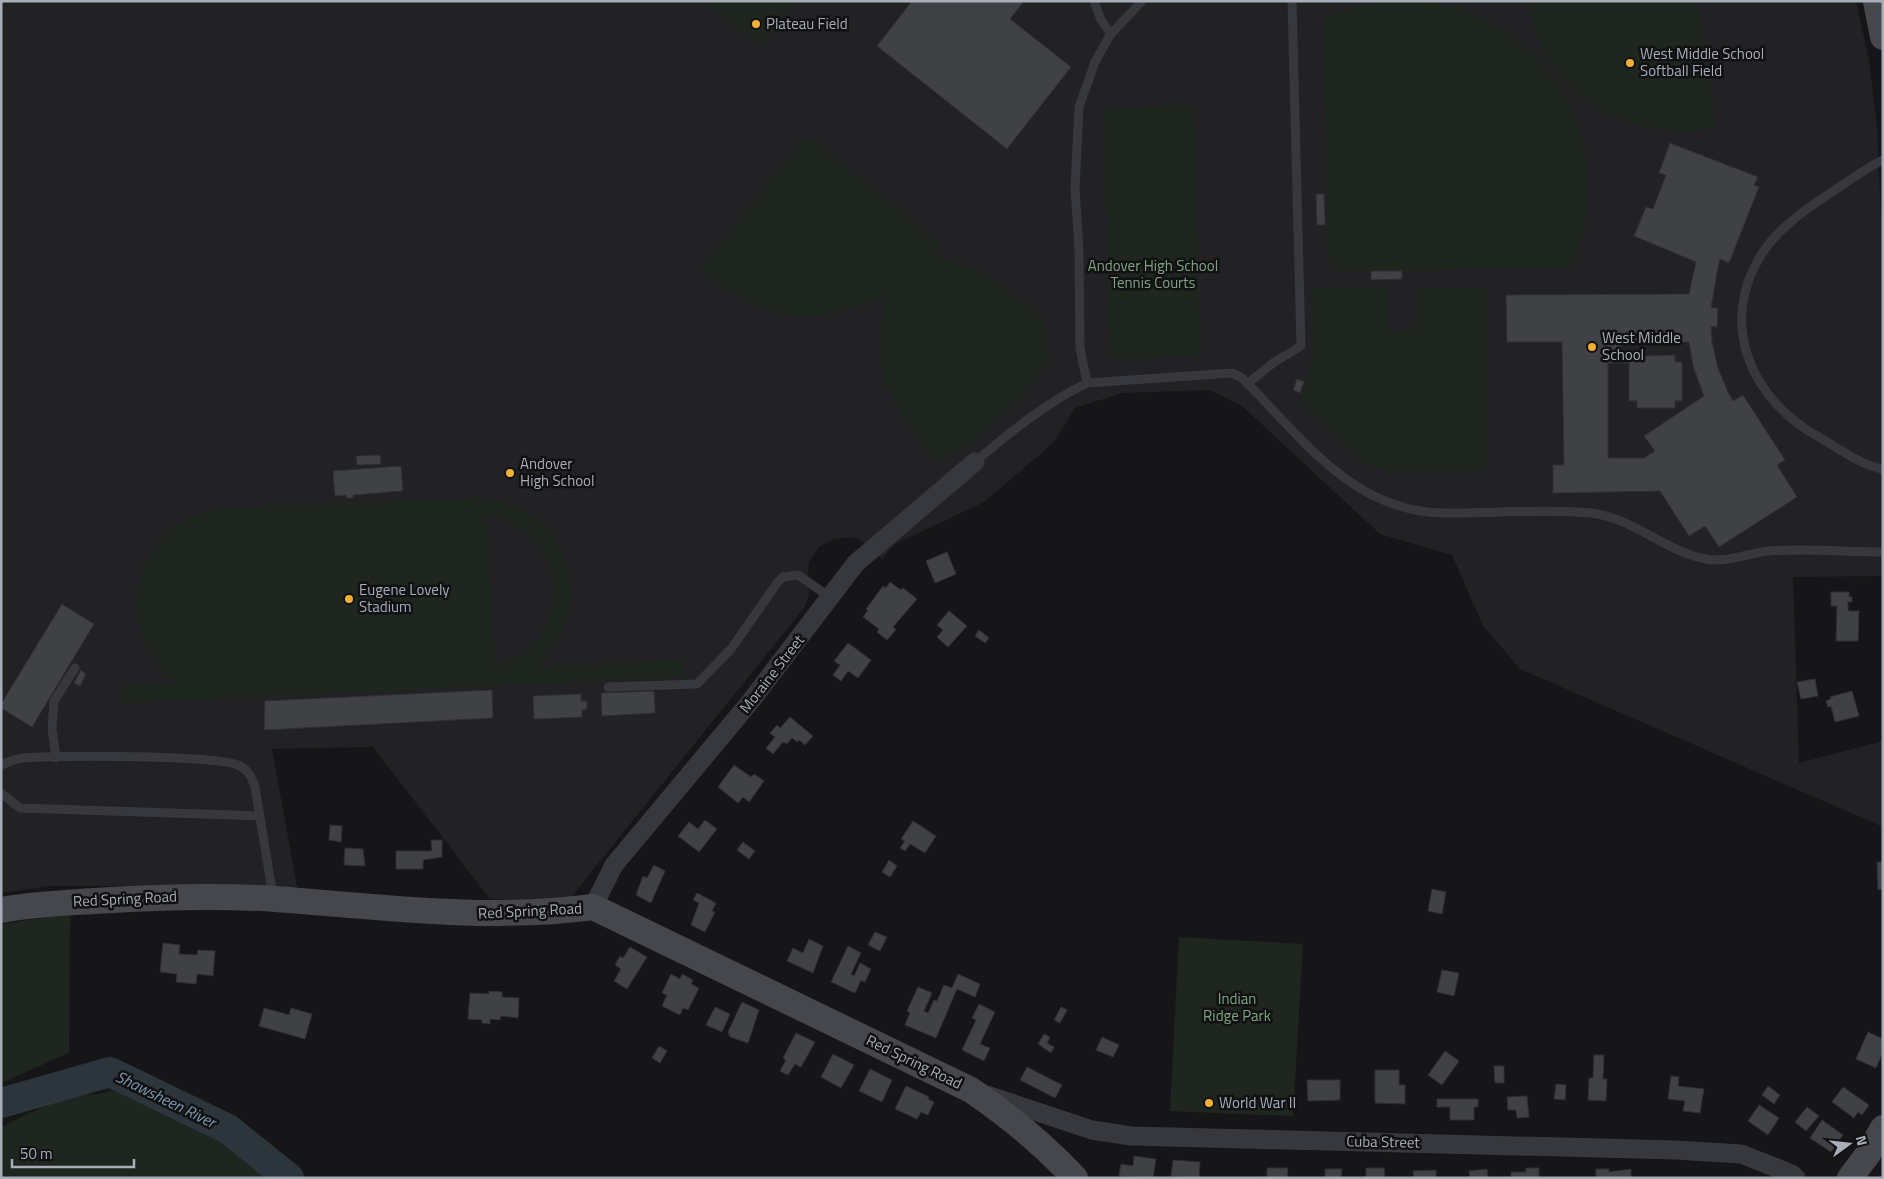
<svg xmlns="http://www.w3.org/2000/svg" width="1884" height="1179" font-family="'Titillium Web',sans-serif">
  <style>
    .built { fill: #222225 }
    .green { fill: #1e261f; fill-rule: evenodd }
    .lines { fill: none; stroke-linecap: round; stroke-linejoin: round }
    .river { stroke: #2c353c; stroke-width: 30 }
    .building { fill: #404145; stroke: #303034; fill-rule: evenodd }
    .lane { stroke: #37383d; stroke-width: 9 }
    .street { stroke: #37383d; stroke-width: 19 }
    .secondary { stroke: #45474d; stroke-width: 26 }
    .poi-dot { fill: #f2b134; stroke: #111113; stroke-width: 2 }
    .labels { text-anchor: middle; stroke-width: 5; stroke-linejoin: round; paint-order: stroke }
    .poi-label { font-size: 15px; fill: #a8adb8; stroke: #111113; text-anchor: start }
    .park-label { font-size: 15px; fill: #7fa381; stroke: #111113 }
    .street-label { font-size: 15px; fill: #a8adb8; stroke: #111113 }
    .water-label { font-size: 16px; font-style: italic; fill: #7f9bb3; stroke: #111113 }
  </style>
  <rect width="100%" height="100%" fill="#161618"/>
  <!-- built -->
  <path class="built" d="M1,1h1855l13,59 8,66 6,138v312l-90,1 6,186 84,-22v86l-363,-158 -37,-43 -31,-71 -72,-21 -139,-129 -32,-15 -87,3 -47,15 -22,35 -69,59 -89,42 -13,15 -23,-20 -9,-2 -16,2 -15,8 -10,15 -1,7 1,27 -5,12 -236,293 -78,-2 -117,-152 -101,2 25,138 -222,-1h-25l-49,7z"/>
  <!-- green -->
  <path class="green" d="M702,1h95l-35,46z
    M1385,1c26,0 51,0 76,8 108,37 155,157 111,259l-233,3 -11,-10 -4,-244 27,-9z
    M1528,1h171l17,127c-88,16 -174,-34 -188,-127z
    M1190,106l4,4 7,240 -5,6 -83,3 -3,-5 -6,-242 5,-5z
    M801,141h15l125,103 -7,10c11,10 20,5 32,11 17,7 69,42 77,57 5,9 4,28 6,39l-21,29 -60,57c-13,4 -20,11 -32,14 -10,-14 -22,-26 -31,-40 -28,-39 -28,-81 -18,-126 -68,35 -131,24 -187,-26z
    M1387,287l1,44 29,-1v-42h69l1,182h-99l-15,-3 -15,-9 -59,-56 15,-47 -2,-67z
    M478,498c20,2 38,6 54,17 38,27 51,83 27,123 -5,9 -12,16 -19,24v5l143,-7 1,17 -563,26v-17l54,-3v-3c-70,-58 -40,-157 48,-172zM487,516c12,1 25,7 35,14 56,39 35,119 -27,138z
    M70,914l-1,139 -68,30v-159z
    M1179,937l124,7 -10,172 -123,-5z
    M117,1087l13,1 62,25 21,17 20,9 17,11 21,28h-270v-51c24,-11 45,-24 72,-30 13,-4 34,-1 44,-10z"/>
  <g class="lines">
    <!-- river -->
    <path class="river" d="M1,1103l109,-31 118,57 61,49"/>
  </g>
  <!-- building -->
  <path class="building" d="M912,1h112l-14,18 61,48 -64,82 -130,-103z
    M1670,143l88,34 -4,8 5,2 -30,76 -9,-4 -2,8 -7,41h7l-1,19 -6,-1 1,16 6,26 10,24 5,9 10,-6 42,65 -8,5 20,32 -78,50 -14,-21 -16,10 -29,-45 -107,2v-28h11l-2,-123h-55l-1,-47 183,-1 7,-32 -62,-26 12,-29 7,2 13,-34 -7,-2zM1621,342h68l4,24 11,30 -60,40 11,15 -11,7h-36v-95h21v38h8v7h38v-7h7v-39h-7v-7l-60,2v-4h6z
    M1316,194h8l1,31h-8z
    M1371,271h31v8l-31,1z
    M1297,379l7,3 -4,11 -7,-3z
    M380,455l1,9 -24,1 -1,-9z
    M401,466l2,25 -50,4v3h-6l-1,-3 -11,1 -2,-25z
    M947,552l9,22 -21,9 -9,-22z
    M890,582l11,8 2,-2 14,11 -24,28 3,3 -9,10 -10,-8 2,-3 -16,-12 5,-7 -2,-1 17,-23 3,2z
    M1831,592h18v5h3v5h-4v9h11l-1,30h-22l1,-35h-6z
    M62,604l32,20 -62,103 -31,-19v-4z
    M949,611l18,15 -19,21 -11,-10 6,-7 -6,-5z
    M979,630l10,8 -4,5 -10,-7z
    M848,643l23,17 -13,18 -10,-7 -7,10 -8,-6 7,-10 -6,-4z
    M81,670l5,4 -6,12 -6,-3z
    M1815,679l3,17 -17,3 -4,-17z
    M492,690l1,28 -229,12 1,-29z
    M654,691l1,22 -53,3 -1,-23z
    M1852,691l7,25 -24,6 -4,-16 -3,1 -2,-6 5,-2 -1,-2z
    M581,694v7h6v8l-5,1v7l-48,2 -1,-23z
    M790,717l23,19 -8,9 -6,-5 -2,2 -5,-4 -5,6 -4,-2 -10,12 -7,-6 9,-11 -5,-4 7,-8 3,3z
    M734,765l17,12 3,-3 10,7 -15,21 -6,-5 -5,6 -20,-16z
    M705,820l12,9 -18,23 -21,-16 11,-14 9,7z
    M913,821l23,15 -11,17 -15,-9 -5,7 -5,-3 5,-7 -4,-2z
    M330,825l12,1 -1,16 -12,-2z
    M431,840h11v17l-19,3v9h-27v-18h36z
    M743,842l12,9 -6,8 -12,-9z
    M345,848l18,1 2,17 -21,-1z
    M889,860l8,6 -7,11 -8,-5z
    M1877,862h6v27l-5,1z
    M654,865l11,6 -14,32 -15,-8 7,-19 4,2z
    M1432,889l14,3 -4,22 -14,-3z
    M697,893l19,10 -4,8 3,1 -10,20 -14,-7 8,-22 -6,-3z
    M875,932l12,5 -7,14 -12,-6z
    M809,939l14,7 -10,27 -26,-12 6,-13 10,5z
    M163,943l17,2 -1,9 18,1 1,-5 17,1 -2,25 -16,-2 -1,10 -20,-2 1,-8 -17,-2z
    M848,946l13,7 -10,21 3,2 6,-13 11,6 -6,13 -4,-2 -6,13 -24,-11z
    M630,947l17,10 -20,32 -13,-8 7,-12 -6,-4 5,-9 3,2z
    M1442,970l17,3 -5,23 -17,-4z
    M671,974l9,5 2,-5 11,6 -2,4 8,4 -11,22 -5,-2 -3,7 -18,-9 5,-11 -5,-2z
    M958,974l22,10 -5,13 -18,-8 -21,49 -31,-13 5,-12 -3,-2 11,-24 14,6 -8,18 4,2 6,-13 3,1 7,-16 8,3z
    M489,991l13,1v5l17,1 -1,20 -17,-2 -1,4 -10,-1v5l-8,-1v-3l-14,-1 2,-26 19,1z
    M742,1002l17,8 -11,33 -18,-6 -2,-5z
    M979,1004l16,8 -15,32 10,4 -6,13 -22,-11 14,-30 -4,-2z
    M715,1007l15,7 -8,18 -16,-7z
    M1061,1007l6,3 -7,13 -6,-3z
    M264,1008l25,7 2,-7 21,6 -7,25 -46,-13z
    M1868,1032l15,7v13l-7,16 -20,-9z
    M796,1033l19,9 -14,25 -6,-3 -7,11 -8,-4 6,-11 -3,-2z
    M1044,1034l6,3 -3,6 7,4 -3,6 -13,-9z
    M1102,1037l17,8 -6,12 -17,-7z
    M659,1046l8,5 -7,12 -8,-5z
    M1445,1051l14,10 -17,24 -14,-10z
    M833,1054l21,11 -13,23 -20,-11z
    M1594,1055h10l-1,24h4l-1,22 -18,-1 1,-22h4z
    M1494,1066h10v17h-9z
    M1027,1067l35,18 -7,13 -35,-18z
    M870,1069l22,11 -10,22 -23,-11z
    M1375,1070h24v15h6v19l-30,-1z
    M1671,1076l8,1 -1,9 26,3 -4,24 -17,-2 2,-10 -17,-2z
    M1307,1080h33v20l-32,1z
    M1556,1084l10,1 -1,15 -11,-1z
    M906,1086l23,11 -1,2 6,3 -6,13 -7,-3 -4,7 -22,-10z
    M1768,1086l12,9 -6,9 -12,-9z
    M1843,1087l26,18 -7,10 -4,-3 -4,6 -22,-16z
    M1527,1096l2,21 -12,1 -1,-8h-8l-1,-13z
    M1437,1099h41v8h-4v13h-24v-13h-13z
    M1759,1105l20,13 -11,17 -20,-14z
    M1807,1107l12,9 -13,15 -11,-9z
    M1822,1120l21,15 -12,17 -21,-14z
    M1134,1156l22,3 -3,19 -34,-2 2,-12 12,2z
    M1173,1160l27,2 -1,16 -28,-2z
    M1267,1168h21l-1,10h-41l21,-1z
    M1366,1168h18l1,10h-19z
    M1526,1168h13v10h-28v-6h15z
    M1325,1169h17l-1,9h-16z
    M1487,1169l1,9h-18l-1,-7z
    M1596,1169h13v3l22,-3v9h-35z
    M1436,1170v8h-22l-1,-7z"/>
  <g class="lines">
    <!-- lane -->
    <path class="lane" d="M1094,1l7,19 10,14
      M1142,1l-32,34 -15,27 -16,45 -4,81 4,63 1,97 7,35 145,-10 10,5c60,59 109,133 201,135 49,1 99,-5 148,0 43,5 73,38 115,46 20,4 43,-6 63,-8 37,-3 76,1 114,1
      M1883,160c-15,7 -29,17 -42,26 -30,20 -60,38 -80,69 -43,69 -10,145 58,182 19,11 41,28 64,32
      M1247,384l26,-21 28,-17 -9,-345
      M975,462c35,-30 71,-59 112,-79
      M608,687l89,-3 34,-35 46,-66 6,-6 15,-2 33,23
      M56,758l-4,-29 2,-28 21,-33
      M1,765c7,-3 15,-6 22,-7 29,-3 199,-3 217,8 9,5 12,12 15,21l18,109
      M1,793l19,15 240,8"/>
    <!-- street -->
    <path class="street" d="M593,907l21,-42 136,-163 106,-139 119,-101
      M987,1095l105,35 39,6 545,14 65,4 51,20 4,4"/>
    <!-- secondary -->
    <path class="secondary" d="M1876,1l7,36
      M1,910c32,-6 62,-7 94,-9 60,-4 121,-6 181,-2 106,8 211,22 317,8l378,183c38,26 72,54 104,88
      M1850,1178l18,-24 15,-26"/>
  </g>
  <!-- markers -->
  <g class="poi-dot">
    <circle cx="756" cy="24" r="5"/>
    <circle cx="1630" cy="63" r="5"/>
    <circle cx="1592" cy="347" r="5"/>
    <circle cx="510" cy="473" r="5"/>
    <circle cx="349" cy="599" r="5"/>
    <circle cx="1209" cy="1103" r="5"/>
  </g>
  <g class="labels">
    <!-- poi labels -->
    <g class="poi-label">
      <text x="766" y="29">Plateau Field</text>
      <text x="1640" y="59">West Middle School<tspan x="1640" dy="17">Softball Field</tspan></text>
      <text x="1602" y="343">West Middle<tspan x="1602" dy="17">School</tspan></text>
      <text x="520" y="469">Andover<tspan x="520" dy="17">High School</tspan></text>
      <text x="359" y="595">Eugene Lovely<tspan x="359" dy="17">Stadium</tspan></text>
      <text x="1219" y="1108">World War II</text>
    </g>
    <!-- park labels -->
    <g class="park-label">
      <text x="1153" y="271">Andover High School<tspan x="1153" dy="17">Tennis Courts</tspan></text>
      <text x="1237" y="1004">Indian<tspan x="1237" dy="17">Ridge Park</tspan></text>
    </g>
    <!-- street labels -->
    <g class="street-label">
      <text transform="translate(772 674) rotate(-52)" y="5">Moraine Street</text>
      <text transform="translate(125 899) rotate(-3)" y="5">Red Spring Road</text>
      <text transform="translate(530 911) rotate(-3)" y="5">Red Spring Road</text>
      <text transform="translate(914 1062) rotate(26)" y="5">Red Spring Road</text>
      <text transform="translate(1383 1142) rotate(1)" y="5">Cuba Street</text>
    </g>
    <!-- water labels -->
    <g class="water-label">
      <text transform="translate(166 1099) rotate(26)" y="6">Shawsheen River</text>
    </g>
  </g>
  <!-- border -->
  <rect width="1884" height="1179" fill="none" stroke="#a8adb8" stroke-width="5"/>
  <!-- north arrow -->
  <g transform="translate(1849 1144) rotate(75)" stroke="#111113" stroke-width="4" paint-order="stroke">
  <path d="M0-4L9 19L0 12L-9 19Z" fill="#a8adb8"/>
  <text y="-8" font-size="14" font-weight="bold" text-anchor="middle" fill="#a8adb8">N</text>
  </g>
  <!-- scale -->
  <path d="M12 1159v8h122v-8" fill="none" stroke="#a8adb8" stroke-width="2.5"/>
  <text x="20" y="1159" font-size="15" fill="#a8adb8" stroke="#111113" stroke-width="4" paint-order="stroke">50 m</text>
</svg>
